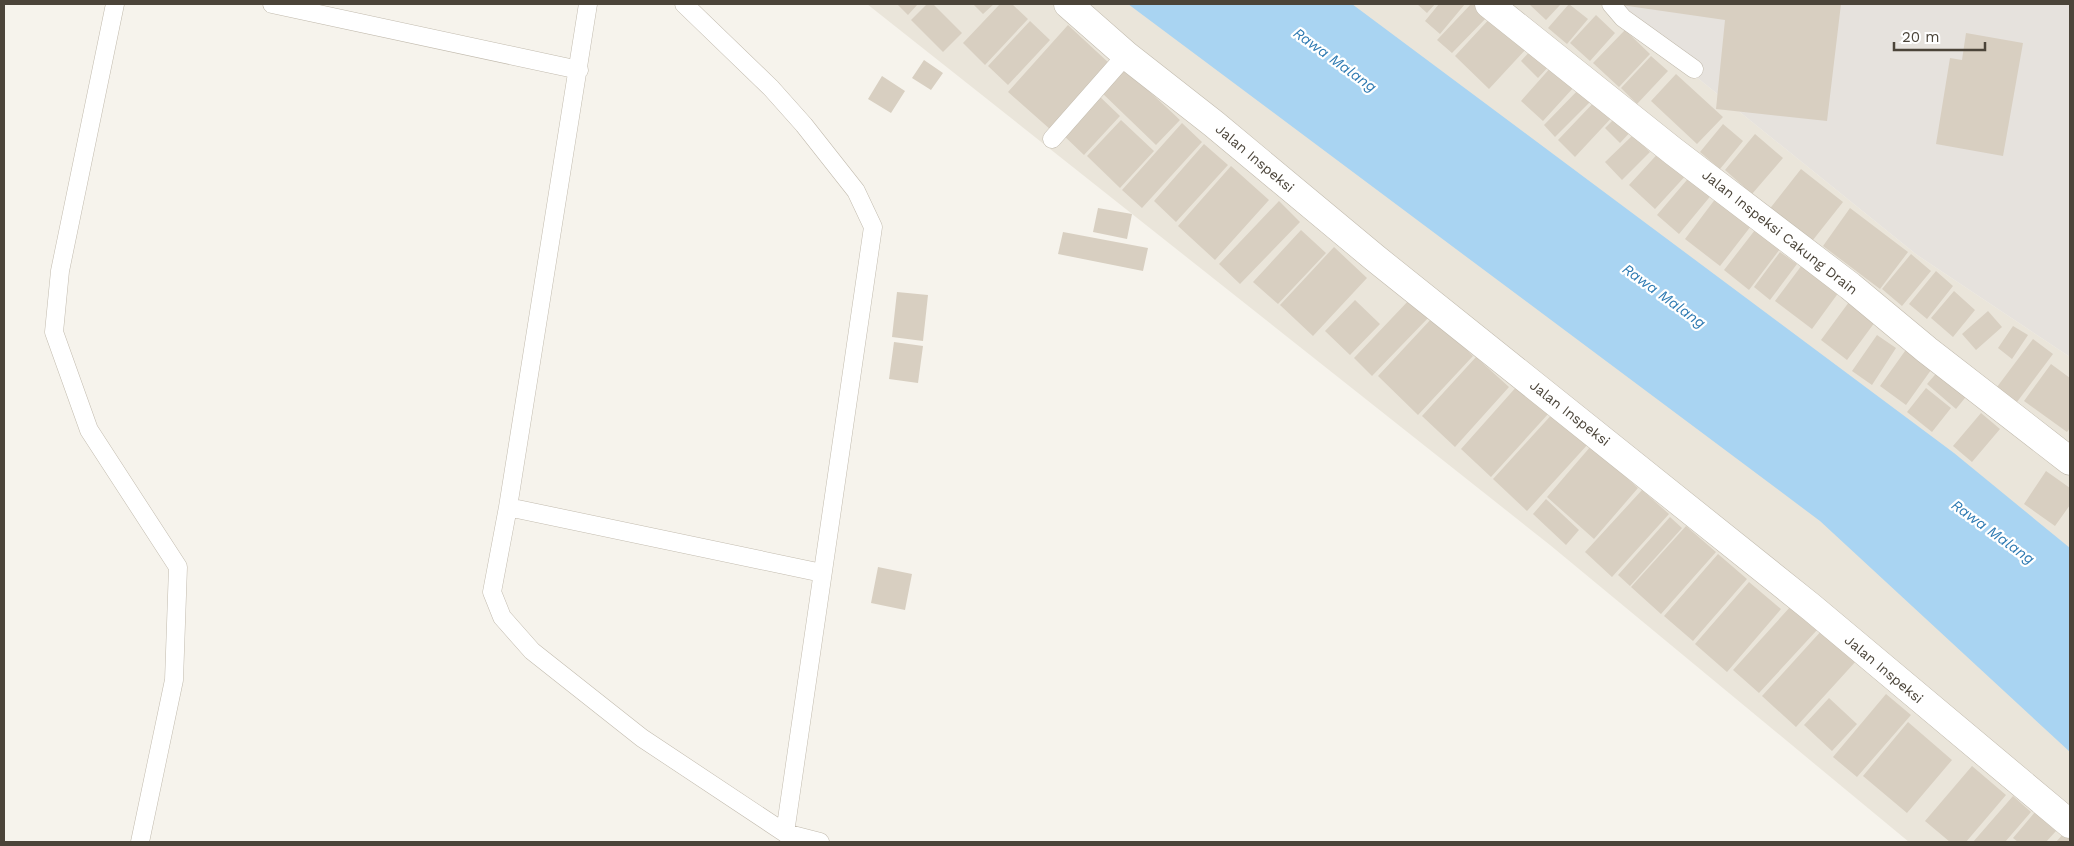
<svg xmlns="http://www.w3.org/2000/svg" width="2074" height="846" font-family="'Work Sans',sans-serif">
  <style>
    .residential { fill: #eae5da }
    .industrial { fill: #e6e2dd }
    .water { fill: #a9d4f2 }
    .building { fill: #d8cfc1 }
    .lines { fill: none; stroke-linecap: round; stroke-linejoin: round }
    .lane-casing { stroke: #c2bbae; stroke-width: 19 }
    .street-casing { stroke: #c2bbae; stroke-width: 29 }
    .lane { stroke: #fff; stroke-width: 18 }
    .street { stroke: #fff; stroke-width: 28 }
    .labels { text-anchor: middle; stroke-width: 4.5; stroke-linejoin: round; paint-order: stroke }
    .street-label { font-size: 14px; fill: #4b4439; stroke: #fff }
    .water-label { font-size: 15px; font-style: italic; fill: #2e7ab2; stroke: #fff }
  </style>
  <rect width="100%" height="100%" fill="#f6f3ec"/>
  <!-- residential -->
  <path class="residential" d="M867,4h739l311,251 153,102v485h-161l-359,-297z"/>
  <!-- industrial -->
  <path class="industrial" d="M1606,4h464v353l-153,-102z"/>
  <!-- water -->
  <path class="water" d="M1128,4h224l602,449 116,95v204l-250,-231z"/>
  <!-- building -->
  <path class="building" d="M897,4h21l-10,11z
    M927,4h6l29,29 -19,19 -32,-32z
    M973,4h21l-11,10z
    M1000,4h12l16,15 -43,46 -22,-22z
    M1417,4h18l-8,9z
    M1439,4h26l-25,30 -15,-13z
    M1471,4h8l11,10 -38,39 -15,-13z
    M1529,4h32l-15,16z
    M1569,4l19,15 -21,25 -19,-16z
    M1614,4h227l-14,117 -111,-12 9,-89z
    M1493,15l34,33 -38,41 -34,-33z
    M1596,15l19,18 -25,28 -20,-18z
    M1030,21l20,19 -42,45 -20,-19z
    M1068,25l42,39 -59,66 -43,-38z
    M1625,30l25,24 -31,33 -26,-24z
    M1966,33l57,10 -20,113 -67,-12 14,-86 12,2z
    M1533,48l17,17 -12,13 -17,-17z
    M1651,56l17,15 -31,33 -16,-16z
    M924,60l19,13 -12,17 -19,-12z
    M1122,66l58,54 -24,25 -57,-55z
    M1552,66l22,21 -31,34 -22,-20z
    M1676,74l47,43 -26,27 -46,-43z
    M882,76l23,15 -14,22 -23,-14z
    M1580,88l12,12 -37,37 -11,-12z
    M1097,94l23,22 -36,39 -23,-22z
    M1598,98l17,16 -40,43 -17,-17z
    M1620,113l15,14 -15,16 -15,-15z
    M1121,120l33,31 -34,37 -33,-32z
    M1182,123l20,19 -60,66 -20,-18z
    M1723,124l20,17 -23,28 -20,-17z
    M1755,134l28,24 -31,36 -27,-24z
    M1633,135l17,17 -28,28 -17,-18z
    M1204,144l24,21 -52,57 -22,-21z
    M1663,148l26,24 -34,37 -26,-24z
    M1231,166l38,34 -54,60 -37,-34z
    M1801,169l42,33 -34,43 -41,-34z
    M1692,174l21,19 -34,41 -22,-19z
    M1716,198l35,28 -31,40 -35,-27z
    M1279,201l21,21 -60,62 -21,-20z
    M1098,208l34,6 -5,25 -34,-7z
    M1850,208l58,44 -28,37 -57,-43z
    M1301,230l25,23 -48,51 -25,-22z
    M1755,230l25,19 -31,41 -25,-20z
    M1063,232l85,16 -5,23 -85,-17z
    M1334,247l33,31 -54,58 -33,-31z
    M1780,252l17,12 -27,36 -16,-13z
    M1911,254l20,17 -29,35 -20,-17z
    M1802,265l37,27 -27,37 -37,-28z
    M1936,271l17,15 -26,33 -18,-15z
    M1954,291l21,19 -22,27 -22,-19z
    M897,292l31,3 -5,46 -31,-4z
    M1410,299l19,18 -57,59 -18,-18z
    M1355,300l25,24 -30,31 -25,-24z
    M1849,302l26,20 -28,38 -26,-20z
    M1988,311l14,16 -26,23 -14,-16z
    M1433,317l40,39 -55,59 -40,-39z
    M2013,326l15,9 -16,24 -14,-11z
    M1877,335l19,13 -24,37 -20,-14z
    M2033,339l20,15 -36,48 -20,-15z
    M894,342l29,4 -5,37 -29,-4z
    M1910,344l26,19 -30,42 -26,-19z
    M1476,357l33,30 -54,60 -33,-31z
    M2051,364l19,14v50l-3,4 -43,-31z
    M1940,369l29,24 -13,16 -29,-25z
    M1518,385l31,28 -58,64 -30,-28z
    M1926,388l25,20 -19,24 -25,-20z
    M1555,411l34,32 -62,68 -34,-32z
    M1981,413l19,16 -28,33 -19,-16z
    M1591,446l47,42 -44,51 -47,-42z
    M2046,471l24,17v17l-15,21 -31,-22z
    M1642,490l27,24 -57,63 -27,-25z
    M1546,499l33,31 -13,15 -33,-31z
    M1670,517l12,11 -52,58 -12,-11z
    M1686,526l30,26 -55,62 -30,-27z
    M1718,554l29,25 -54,62 -29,-25z
    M878,567l34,7 -7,36 -34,-7z
    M1749,582l32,27 -54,63 -32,-28z
    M1791,606l26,24 -58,63 -26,-23z
    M1823,629l34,31 -61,67 -34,-31z
    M1886,694l25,21 -54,62 -24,-20z
    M1829,698l28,26 -25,27 -28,-26z
    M1908,722l44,38 -45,53 -44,-37z
    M1972,766l34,29 -40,47h-16l-25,-21z
    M2013,796l18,16 -26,30h-32z
    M2035,812l21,19 -10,11h-28l-5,-4z
    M2064,833l6,5v4h-14z"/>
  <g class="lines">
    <defs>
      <path id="lane" d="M115,4l-55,267 -6,61 35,98 89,137 -4,113 -34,162
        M272,4l307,66
        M588,4l-80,503 -16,85 10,25 30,34 110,87 143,95 35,9
        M684,4l87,84 33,37 52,66 17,36 -88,606
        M1611,4l12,14 71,51
        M1052,139l74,-84
        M508,507l314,66"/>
      <path id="street" d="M1068,4l58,51 88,69 161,134 436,349 259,217
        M1489,4l184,147 177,135 77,64 143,111"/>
    </defs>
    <!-- lane casing -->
    <use href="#lane" class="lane-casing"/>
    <!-- street casing -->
    <use href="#street" class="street-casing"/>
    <!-- lane -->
    <use href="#lane" class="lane"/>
    <!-- street -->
    <use href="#street" class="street"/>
  </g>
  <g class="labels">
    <!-- street labels -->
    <g class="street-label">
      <text transform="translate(1255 158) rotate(40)" y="5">Jalan Inspeksi</text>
      <text transform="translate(1780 232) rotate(38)" y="5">Jalan Inspeksi Cakung Drain</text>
      <text transform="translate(1570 413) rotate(38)" y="5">Jalan Inspeksi</text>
      <text transform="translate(1884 669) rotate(40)" y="5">Jalan Inspeksi</text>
    </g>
    <!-- water labels -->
    <g class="water-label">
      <text transform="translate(1335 60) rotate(36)" y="5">Rawa Malang</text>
      <text transform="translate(1664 296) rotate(36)" y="5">Rawa Malang</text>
      <text transform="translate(1993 532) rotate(36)" y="5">Rawa Malang</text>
    </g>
  </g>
  <!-- border -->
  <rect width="2074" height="846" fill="none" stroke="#4b4439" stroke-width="10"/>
  <!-- scale -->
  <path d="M1894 42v8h91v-8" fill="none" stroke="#4b4439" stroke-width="2.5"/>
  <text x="1902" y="42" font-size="15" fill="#4b4439" stroke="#ffffff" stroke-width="4" paint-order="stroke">20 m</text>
</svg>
